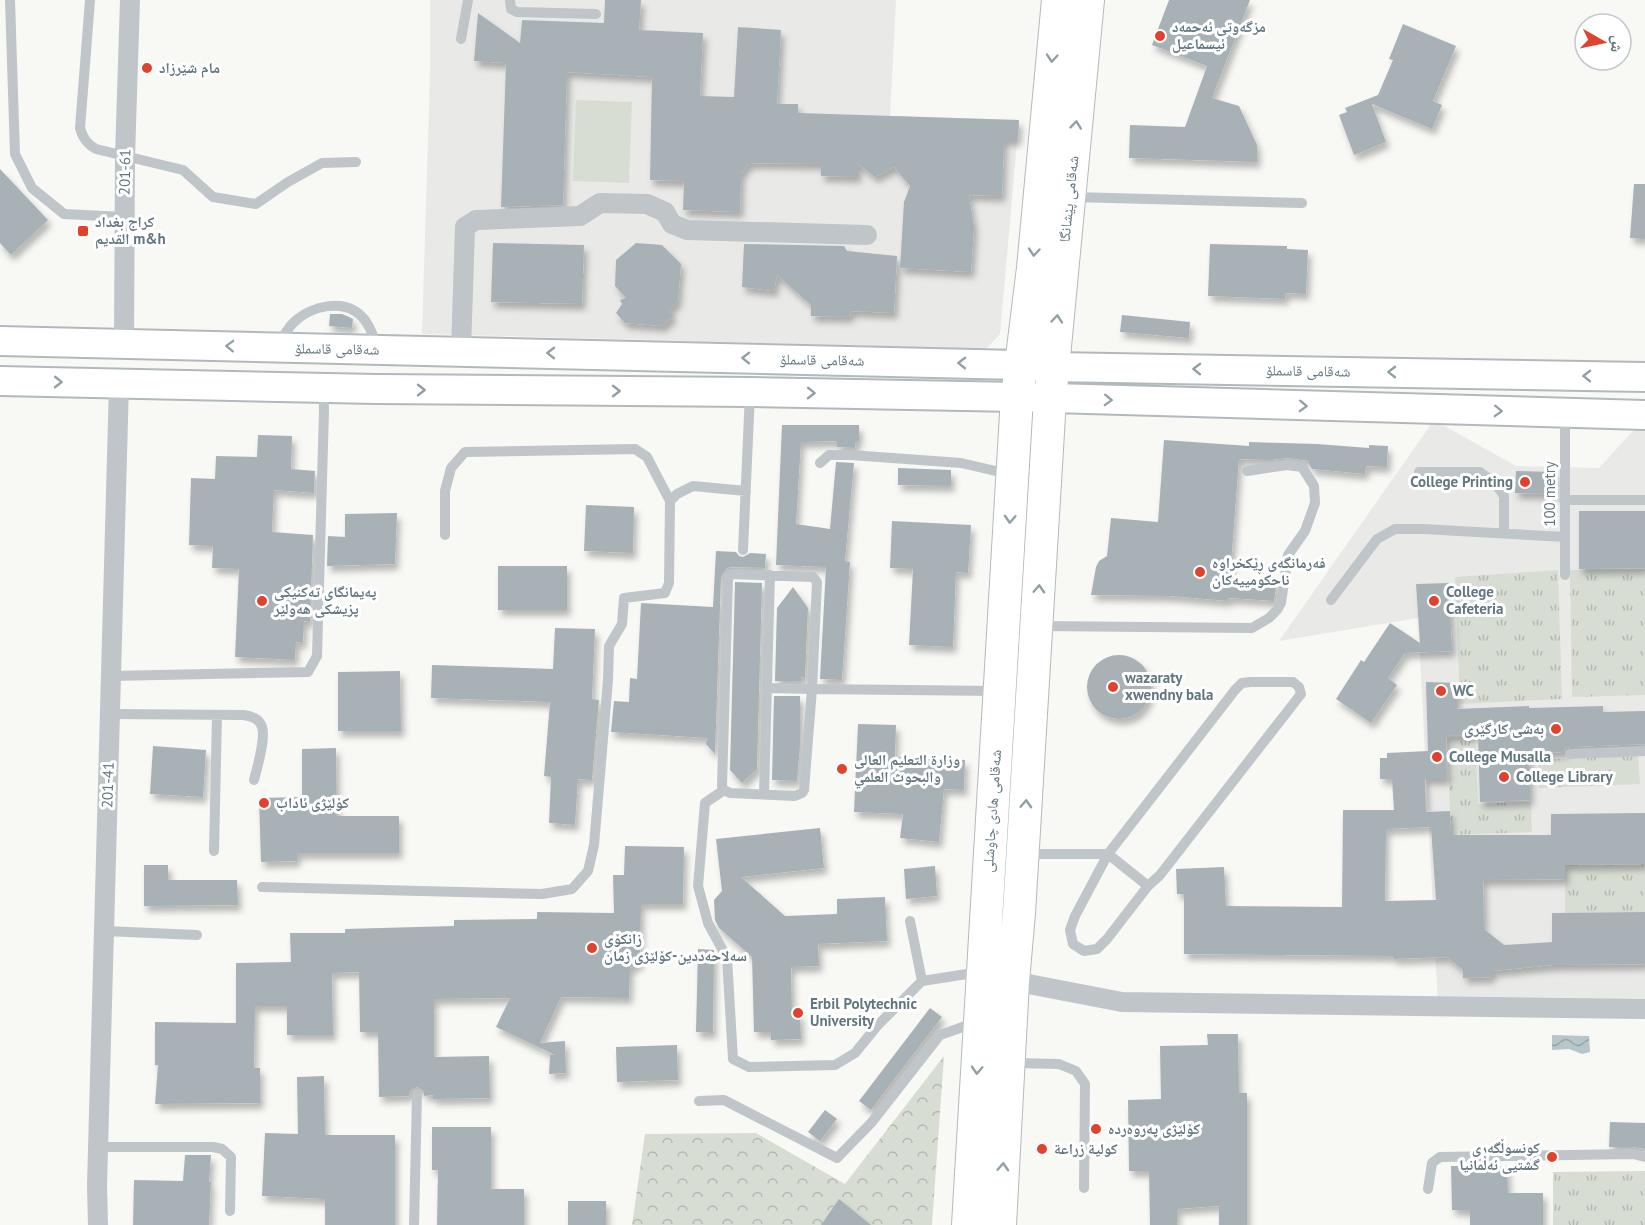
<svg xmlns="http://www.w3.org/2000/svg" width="1645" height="1225" font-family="'PT Sans','Noto Naskh Arabic',sans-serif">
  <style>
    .built { fill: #e9e9e8 }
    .grass { fill: url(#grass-tufts) }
    .park { fill: url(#park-crowns) }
    .pitch { fill: #d8ddd4 }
    .water { fill: url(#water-waves) }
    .building { fill: #a8b2b6; fill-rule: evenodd; filter: url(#shadow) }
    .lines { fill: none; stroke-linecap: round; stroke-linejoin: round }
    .secondary-casing { stroke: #b1b9bc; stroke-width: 32 }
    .primary-casing { stroke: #b3b9bc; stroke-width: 34 }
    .lane { stroke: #bfc5c8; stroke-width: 10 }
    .street { stroke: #bfc5c8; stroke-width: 20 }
    .secondary { stroke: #fff; stroke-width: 28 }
    .primary { stroke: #fff; stroke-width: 32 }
    .oneway { stroke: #92a0a6 }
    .poi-dot { fill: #e0432d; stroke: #fff; stroke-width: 2 }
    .labels { text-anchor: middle; stroke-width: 6; stroke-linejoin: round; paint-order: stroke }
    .poi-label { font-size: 15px; font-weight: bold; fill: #637780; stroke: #fff; text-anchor: start }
    .street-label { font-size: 15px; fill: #637780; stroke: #fff }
  </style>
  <defs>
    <pattern id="grass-tufts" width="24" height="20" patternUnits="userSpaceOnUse" patternTransform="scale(1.5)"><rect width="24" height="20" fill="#d8ddd4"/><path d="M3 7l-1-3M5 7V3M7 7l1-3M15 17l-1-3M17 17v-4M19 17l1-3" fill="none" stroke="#b3b8b1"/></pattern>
    <pattern id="park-crowns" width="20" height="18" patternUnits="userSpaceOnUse" patternTransform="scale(1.5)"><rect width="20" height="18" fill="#d8ddd4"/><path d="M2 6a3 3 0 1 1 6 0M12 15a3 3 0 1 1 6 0" fill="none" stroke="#b3b8b1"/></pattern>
    <pattern id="water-waves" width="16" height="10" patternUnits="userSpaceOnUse" patternTransform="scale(1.5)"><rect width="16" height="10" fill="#b8c6c9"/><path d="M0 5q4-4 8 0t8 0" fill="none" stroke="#99a6a8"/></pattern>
    <filter id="shadow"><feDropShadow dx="3.5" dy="6" stdDeviation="3" flood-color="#0004"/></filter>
  </defs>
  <rect width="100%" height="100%" fill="#f8f8f5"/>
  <!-- built -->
  <path class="built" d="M430,0h466l-6,116 129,4 -19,214 -14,15 -564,-15 8,-261z
    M1645,418v589l-207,-2 -20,-387 -139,23 155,-221 82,46 83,2z"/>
  <!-- grass -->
  <path class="grass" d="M1645,569v126l-73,2 -2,-127z
    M1558,570l4,129 -102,5 -5,-127z
    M1475,736l3,68 53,-2 1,30 -81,3 -4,-97z
    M1638,756l2,28 -101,4 -1,-28z
    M1645,864v48l-80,1v-48z
    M1645,1171v54h-92v-53z"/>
  <!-- park -->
  <path class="park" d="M944,1056l-12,169h-300l13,-91 111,-1 89,51z"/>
  <!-- pitch -->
  <path class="pitch" d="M576,100l56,2 -3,81 -56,-2z"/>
  <!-- water -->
  <path class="water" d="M1552,1035l37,1 1,16 -8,2 -13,-5 -17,1z"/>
  <!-- building -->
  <path class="building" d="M605,0h36l-2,30 64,3 -3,63 34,1 4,-70 43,3 -4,74h21v9l221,7 -1,20h-14l-2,56 -33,-1 5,32 -3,45 -71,-4 4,-66 6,-16 -16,-19 -19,10 -17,-13v13l-37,-1v-12l-72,-1 -8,11 -1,38 -57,-2 1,-29 -34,-1 2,-103 -85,-5 -4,133 -62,2 5,-144 -32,-2 4,-48 42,30 2,-23 82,3z
    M1169,0h81l-38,98 27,8 18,39v17l-128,-4 1,-33 55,2 22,-61 -55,-21z
    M1403,24l53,22 -23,55 9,4 -10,24 -60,-25 14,38 -32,13 -15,-40 8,-3 -2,-4 33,-13 15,-35 -4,-1z
    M0,169l48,51 -37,35 -11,-12z
    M1634,184h11v55l-15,-1z
    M493,243l91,2 -2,59 -91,-2z
    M636,243l26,2 19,19 -3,37 -9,9 5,5 -11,11 -38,-3 -9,-10 6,-9 -2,-4 6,-2 -11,-12 1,-26z
    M744,244l100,2 3,5 50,5 -3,57 -43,-2 -1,6 -39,-1v-11l-34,-30 -3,16 -32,-4z
    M1210,244l77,2v3l21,1 -2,44 -20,-1 -1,6 -77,-3z
    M330,314h12l7,3 4,2 -1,9 -23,-2z
    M1122,315l68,7 -1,16 -69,-6z
    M782,425h77v16h-3l-1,7 -18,-1v-6l-36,1 -5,82 34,5 6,-67 18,1 -9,98 5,1 -8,118 -22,-1 6,-112 -50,-2z
    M258,435l34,1 -1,33 24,2 -1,22 -40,-3 -2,42 41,3 -3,87 -6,-1 -1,22 -7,-1 -1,18 -60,-3 4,-88 -27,-1 1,-22 -24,-1 2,-67 24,1 1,-23 41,1z
    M1164,440l85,6v-4l68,2 52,4v-3l19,1 -1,21 -21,-1 -1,8 -53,-5 -3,-5v-3l-21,-3 -18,2 -31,-1 -9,119 47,3 -3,20 -45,-3 -1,3 -58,-5 -79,-1 5,-28 3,-6 8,-5 4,-38 47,4z
    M898,468l53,2v16l-53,-1z
    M1516,471l39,1 -1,22 -39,-1z
    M586,505l48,2 -1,46 -49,-2z
    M1579,511h66v57l-66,1z
    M397,513l-2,51 -68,2 1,-30 17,1v-23z
    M892,521l79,4 -3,48 -12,-1 -3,75 -44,-2 4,-76 -23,-1z
    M716,551l20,1 3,4 4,1 7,-4 16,1 -1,14 -37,-1 -7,10 -6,177 -9,-10 1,-6 -96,-6 3,-31 15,1 1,-24 7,1 4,-76 72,4z
    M498,566h69v44h-69z
    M735,582l27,1 -5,186 -15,14 -12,-13z
    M1449,583l3,68 -47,2 -17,25 9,7 -26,38 -35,-24 25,-39 3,2 26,-39 30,20 -4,-59z
    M793,587l15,21 -3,70 -4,-1v4h-26l2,-73z
    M555,628l40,1 -3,70 7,1 -7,80 -14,-1 -3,46 -26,-2 2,-46 -7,-1 6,-74 -119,-4 1,-33 121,4z
    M1087 687a32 32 0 1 1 64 0a32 32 0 1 1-64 0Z
    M400,671l1,60h-63v-59z
    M1426,682l31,1v26l72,-3v2l74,-2v6l42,-1v33l-75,3 -4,1 -3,4 -34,1 1,47 -50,2 -2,-67 -32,1 1,43h-22l1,33 24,-1 1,24h100v-21l94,-1v51l-80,1v14l-82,1 1,49 20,16 48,-3v-29l93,-1v52l-93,1 -60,6v6l-29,1v-8l-16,-13 -53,2 -1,-3 -209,-2v-60h-7l-1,-25 48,-2 2,39 116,1 1,-97h51l-2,-31h-12v-21h7v-5l41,-2zM1431,827l5,73 -51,1 1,-72z
    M774,696h26v50l-3,35 -25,-1z
    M858,724l38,1 -1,32 70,3 -1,30 -20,-1 -5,53 -39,-4 3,-24 -49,-2z
    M153,746l53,4 -3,47 -53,-3z
    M336,748l1,68h62v37h-102v8l-36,1 -2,-64 43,-1v-48z
    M820,828l4,40 -83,9 44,39 52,-2v-15l48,-2 2,44 -69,3 1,22 -28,1 1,47 8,-1 1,26 -30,1v-8h-17l-2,-75 -33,-29 -4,-8 -1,-20 8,-9 -6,-52z
    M625,846l59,1 -1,57h-42l-1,59 -10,5 -1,30 -68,-1 -21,46 25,-2 1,32 -17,1 1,-19h5l-59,-28 14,-29 -76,1v58l55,-1 1,42 -57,1v-4l-9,1 -1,-6 -6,-3 -6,3 -2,6 -30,1 -1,-65h-18l-1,-60 -27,1 1,62h-46v-29h-32l-1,62h6v35l-105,1 3,-39h-3v-43l81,1v-60l55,-1 -1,-29h55v-4l109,-3v-6l83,-1v-7l77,1 -1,-38h11z
    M144,865h24v15h69l1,25 -94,1z
    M935,866l2,30 -31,3 -2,-30z
    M698,949l16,1 -1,83 -17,-1z
    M930,1008l12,9 -71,93 -12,-9z
    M1207,1034h31l1,59h8v132h-28v-19l-42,3v16h-27l-1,-54h-20l-1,-71 33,-1 -1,-53 48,-1z
    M677,1045l1,35 -61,2 -1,-35z
    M324,1076l1,59h70v90h-70v-26l-63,-3 3,-63 33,1 -1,-57z
    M825,1110l12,9 -17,22 -12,-9z
    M1610,1122l35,1v26l-12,-2h-24z
    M432,1127h59v62h33v36h-87l1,-55h-6z
    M185,1155h26l-2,27h2l-2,43h-76l1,-45 49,1z
    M1451,1166h56l1,27h35v32h-73v-15h-18z
    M839,1199l32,26h-50z
    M568,1201h38v24h-38z"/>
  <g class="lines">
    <defs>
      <path id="secondary" d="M0,341l1020,24 33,2 592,10
        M0,381l376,8 374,3 267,5 628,18"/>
      <path id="primary" d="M968,1225l49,-828 16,-129 25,-268
        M1000,1225l13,-244 6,-68 31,-514 38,-399"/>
    </defs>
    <!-- secondary casing -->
    <use href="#secondary" class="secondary-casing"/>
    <!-- primary casing -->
    <use href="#primary" class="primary-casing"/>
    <!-- lane -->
    <path class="lane" d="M10,0l5,154 17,34 32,26 60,3
      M90,0l-10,128c3,10 7,16 16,21l87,21 30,27 43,7 32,-22 34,-19 34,-1
      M510,0l1,9 6,3 79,2
      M461,39l7,-39
      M1072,197l230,6
      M277,345c6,-8 11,-17 17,-23 21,-19 58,-25 74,3 4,6 6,15 9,22
      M1565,413v162
      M820,463l9,-8h22l110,8 48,11
      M1419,472h61l15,11 9,13v36
      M1564,500h81
      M445,535v-44l6,-23 14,-16 170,-3 12,8 23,44
      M743,550l7,-157
      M1331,600l46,-61 18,-10h28l142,8
      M1038,626l214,2 17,-10 8,-8 4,-7 7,-48 17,-24 10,-28 -1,-17 -12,-19 -15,-2 -40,6
      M111,676l197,-4 9,-16 7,-246 -1,-22
      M1250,682h43l6,5 2,7 -141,181 -12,11 -41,53 -10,10 -13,2 -11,-7 -3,-14 5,-14 33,-62 127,-164 7,-7z
      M768,688l44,1 5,-107 -4,-5 -82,-3 -3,4 -6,208 2,4 6,3 65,3 7,-3 2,-3 8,-101 186,2
      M110,714l133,1c8,1 16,3 19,12 4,11 -5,41 -8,53
      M1570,754l75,-3
      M724,790l-19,13 -7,83 10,37 19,35 6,101 16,8 86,-2 20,-12 22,-27 45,-45 58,-9
      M764,794l6,-219
      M1026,850l10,4h72l40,32
      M214,851l3,-136
      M262,887l280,7 30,-5 16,-18 6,-26 14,-165 1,-34 13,-22 2,-26 41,-5 4,-10 1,-82 7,-7 16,-8 53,5
      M910,921l12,60
      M105,931l92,4
      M1012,1063l47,1 17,7 9,13 -1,104
      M699,1101l25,-1 113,58 35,-36 68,-87 37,-13
      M99,1147h114l9,2 9,8 -1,54
      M1428,1189l4,-26 8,-6 193,-3 12,3
      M414,1225l3,-131"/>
    <!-- street -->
    <path class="street" d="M124,344l1,-187 5,-157
      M461,351l4,-124 11,-7 104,-4 20,-13 47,1 18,8 7,12 15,6 180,5
      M1013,981l109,21 523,7
      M98,1225l-1,-39 22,-803"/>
    <!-- secondary -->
    <use href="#secondary" class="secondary"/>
    <!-- primary -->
    <use href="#primary" class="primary"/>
  </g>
  <!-- one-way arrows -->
  <defs><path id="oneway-chevron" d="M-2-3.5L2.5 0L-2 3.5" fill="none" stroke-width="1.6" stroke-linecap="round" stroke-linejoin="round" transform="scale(1.5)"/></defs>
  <g class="oneway">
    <use href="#oneway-chevron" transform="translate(1052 58) rotate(95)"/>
    <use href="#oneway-chevron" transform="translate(1076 125) rotate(-84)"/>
    <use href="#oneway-chevron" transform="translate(1034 252) rotate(95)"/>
    <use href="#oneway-chevron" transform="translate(1057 319) rotate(-85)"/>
    <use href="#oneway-chevron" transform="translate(230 346) rotate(-178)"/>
    <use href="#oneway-chevron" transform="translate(551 353) rotate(-179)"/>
    <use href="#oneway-chevron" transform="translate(746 358) rotate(-179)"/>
    <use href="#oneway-chevron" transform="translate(962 363) rotate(-179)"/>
    <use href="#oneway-chevron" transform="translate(1197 369) rotate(-179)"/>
    <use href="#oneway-chevron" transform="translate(1392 372) rotate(-179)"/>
    <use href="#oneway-chevron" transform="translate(1587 376) rotate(-179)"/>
    <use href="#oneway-chevron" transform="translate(58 382) rotate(1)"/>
    <use href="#oneway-chevron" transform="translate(421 390)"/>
    <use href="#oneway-chevron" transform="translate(616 391)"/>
    <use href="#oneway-chevron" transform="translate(811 393) rotate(1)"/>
    <use href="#oneway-chevron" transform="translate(1108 400) rotate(2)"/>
    <use href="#oneway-chevron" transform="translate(1303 406) rotate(2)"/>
    <use href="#oneway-chevron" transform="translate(1498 411) rotate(2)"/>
    <use href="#oneway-chevron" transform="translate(1010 519) rotate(93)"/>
    <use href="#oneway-chevron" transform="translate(1039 589) rotate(-87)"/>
    <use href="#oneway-chevron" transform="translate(1026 804) rotate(-87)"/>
    <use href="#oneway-chevron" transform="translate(977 1070) rotate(93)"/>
    <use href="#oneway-chevron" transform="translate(1003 1167) rotate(-87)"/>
  </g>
  <!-- markers -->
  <g class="poi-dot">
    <circle cx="1160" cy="36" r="6"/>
    <circle cx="147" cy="68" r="6"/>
    <rect x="77" y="225" width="12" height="12" rx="3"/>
    <circle cx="1525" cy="482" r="6"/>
    <circle cx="1200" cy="572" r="6"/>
    <circle cx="262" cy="601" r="6"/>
    <circle cx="1434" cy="601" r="6"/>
    <circle cx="1113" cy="687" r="6"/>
    <circle cx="1441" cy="691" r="6"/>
    <circle cx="1556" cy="729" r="6"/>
    <circle cx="1437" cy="757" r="6"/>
    <circle cx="842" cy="769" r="6"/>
    <circle cx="1504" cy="777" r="6"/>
    <circle cx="264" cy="803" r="6"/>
    <circle cx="592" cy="948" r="6"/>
    <circle cx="798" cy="1013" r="6"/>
    <circle cx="1096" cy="1129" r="6"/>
    <circle cx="1042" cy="1149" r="6"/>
    <circle cx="1552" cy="1157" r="6"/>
  </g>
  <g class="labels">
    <!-- poi labels -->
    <g class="poi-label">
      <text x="1172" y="32">مزگەوتی ئەحمەد<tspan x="1172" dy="17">ئیسماعیل</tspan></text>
      <text x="159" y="73">مام شێرزاد</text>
      <text x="95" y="227">كراج بغداد<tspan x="95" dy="17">القديم m&amp;h</tspan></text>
      <text x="1513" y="487" text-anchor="end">College Printing</text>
      <text x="1212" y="568">فەرمانگەی ڕێکخراوە<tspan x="1212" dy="17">ناحکومییەکان</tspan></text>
      <text x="274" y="597">پەیمانگای تەکنیکی<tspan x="274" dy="17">پزیشکی هەولێر</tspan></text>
      <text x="1446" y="597">College<tspan x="1446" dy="17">Cafeteria</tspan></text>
      <text x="1125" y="683">wazaraty<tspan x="1125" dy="17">xwendny bala</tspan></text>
      <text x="1453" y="696">WC</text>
      <text x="1544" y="734" text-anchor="end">بەشی کارگێری</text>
      <text x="1449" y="762">College Musalla</text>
      <text x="854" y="765">وزارة التعليم العالى<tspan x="854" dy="17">والبحوث العلمي</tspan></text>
      <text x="1516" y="782">College Library</text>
      <text x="276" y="808">کۆلێژی ئاداب</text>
      <text x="604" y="944">زانکۆی<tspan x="604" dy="17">سەلاحەددین-کۆلێژی زمان</tspan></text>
      <text x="810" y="1009">Erbil Polytechnic<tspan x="810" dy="17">University</tspan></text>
      <text x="1108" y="1134">کۆلێژی پەروەردە</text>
      <text x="1540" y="1153" text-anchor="end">کونسوڵگەری<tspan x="1540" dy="17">گشتیی ئەڵمانیا</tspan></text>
      <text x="1054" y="1154">كولية زراعة</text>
    </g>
    <!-- street labels -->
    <g class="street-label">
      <text transform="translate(125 172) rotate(-89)" y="5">201-61</text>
      <text transform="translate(1069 199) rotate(-84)" y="5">شەقامی پێشانگا</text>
      <text transform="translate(337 349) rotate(1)" y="5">شەقامی قاسملۆ</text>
      <text transform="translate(822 360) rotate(1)" y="5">شەقامی قاسملۆ</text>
      <text transform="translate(1308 371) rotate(1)" y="5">شەقامی قاسملۆ</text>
      <text transform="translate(1550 494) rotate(-90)" y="5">100 metry</text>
      <text transform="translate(108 785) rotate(-88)" y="5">201-41</text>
      <text transform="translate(992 811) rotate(-86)" y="5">شەقامی هادی چاوشلی</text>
    </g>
  </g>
  <!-- north arrow -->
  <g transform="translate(1603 42) rotate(99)"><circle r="28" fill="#ffffff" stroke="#c1c9cc" stroke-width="1.5"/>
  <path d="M0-4.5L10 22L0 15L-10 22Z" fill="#e0432d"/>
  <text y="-9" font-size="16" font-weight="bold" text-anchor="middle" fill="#637780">ش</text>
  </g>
</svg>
